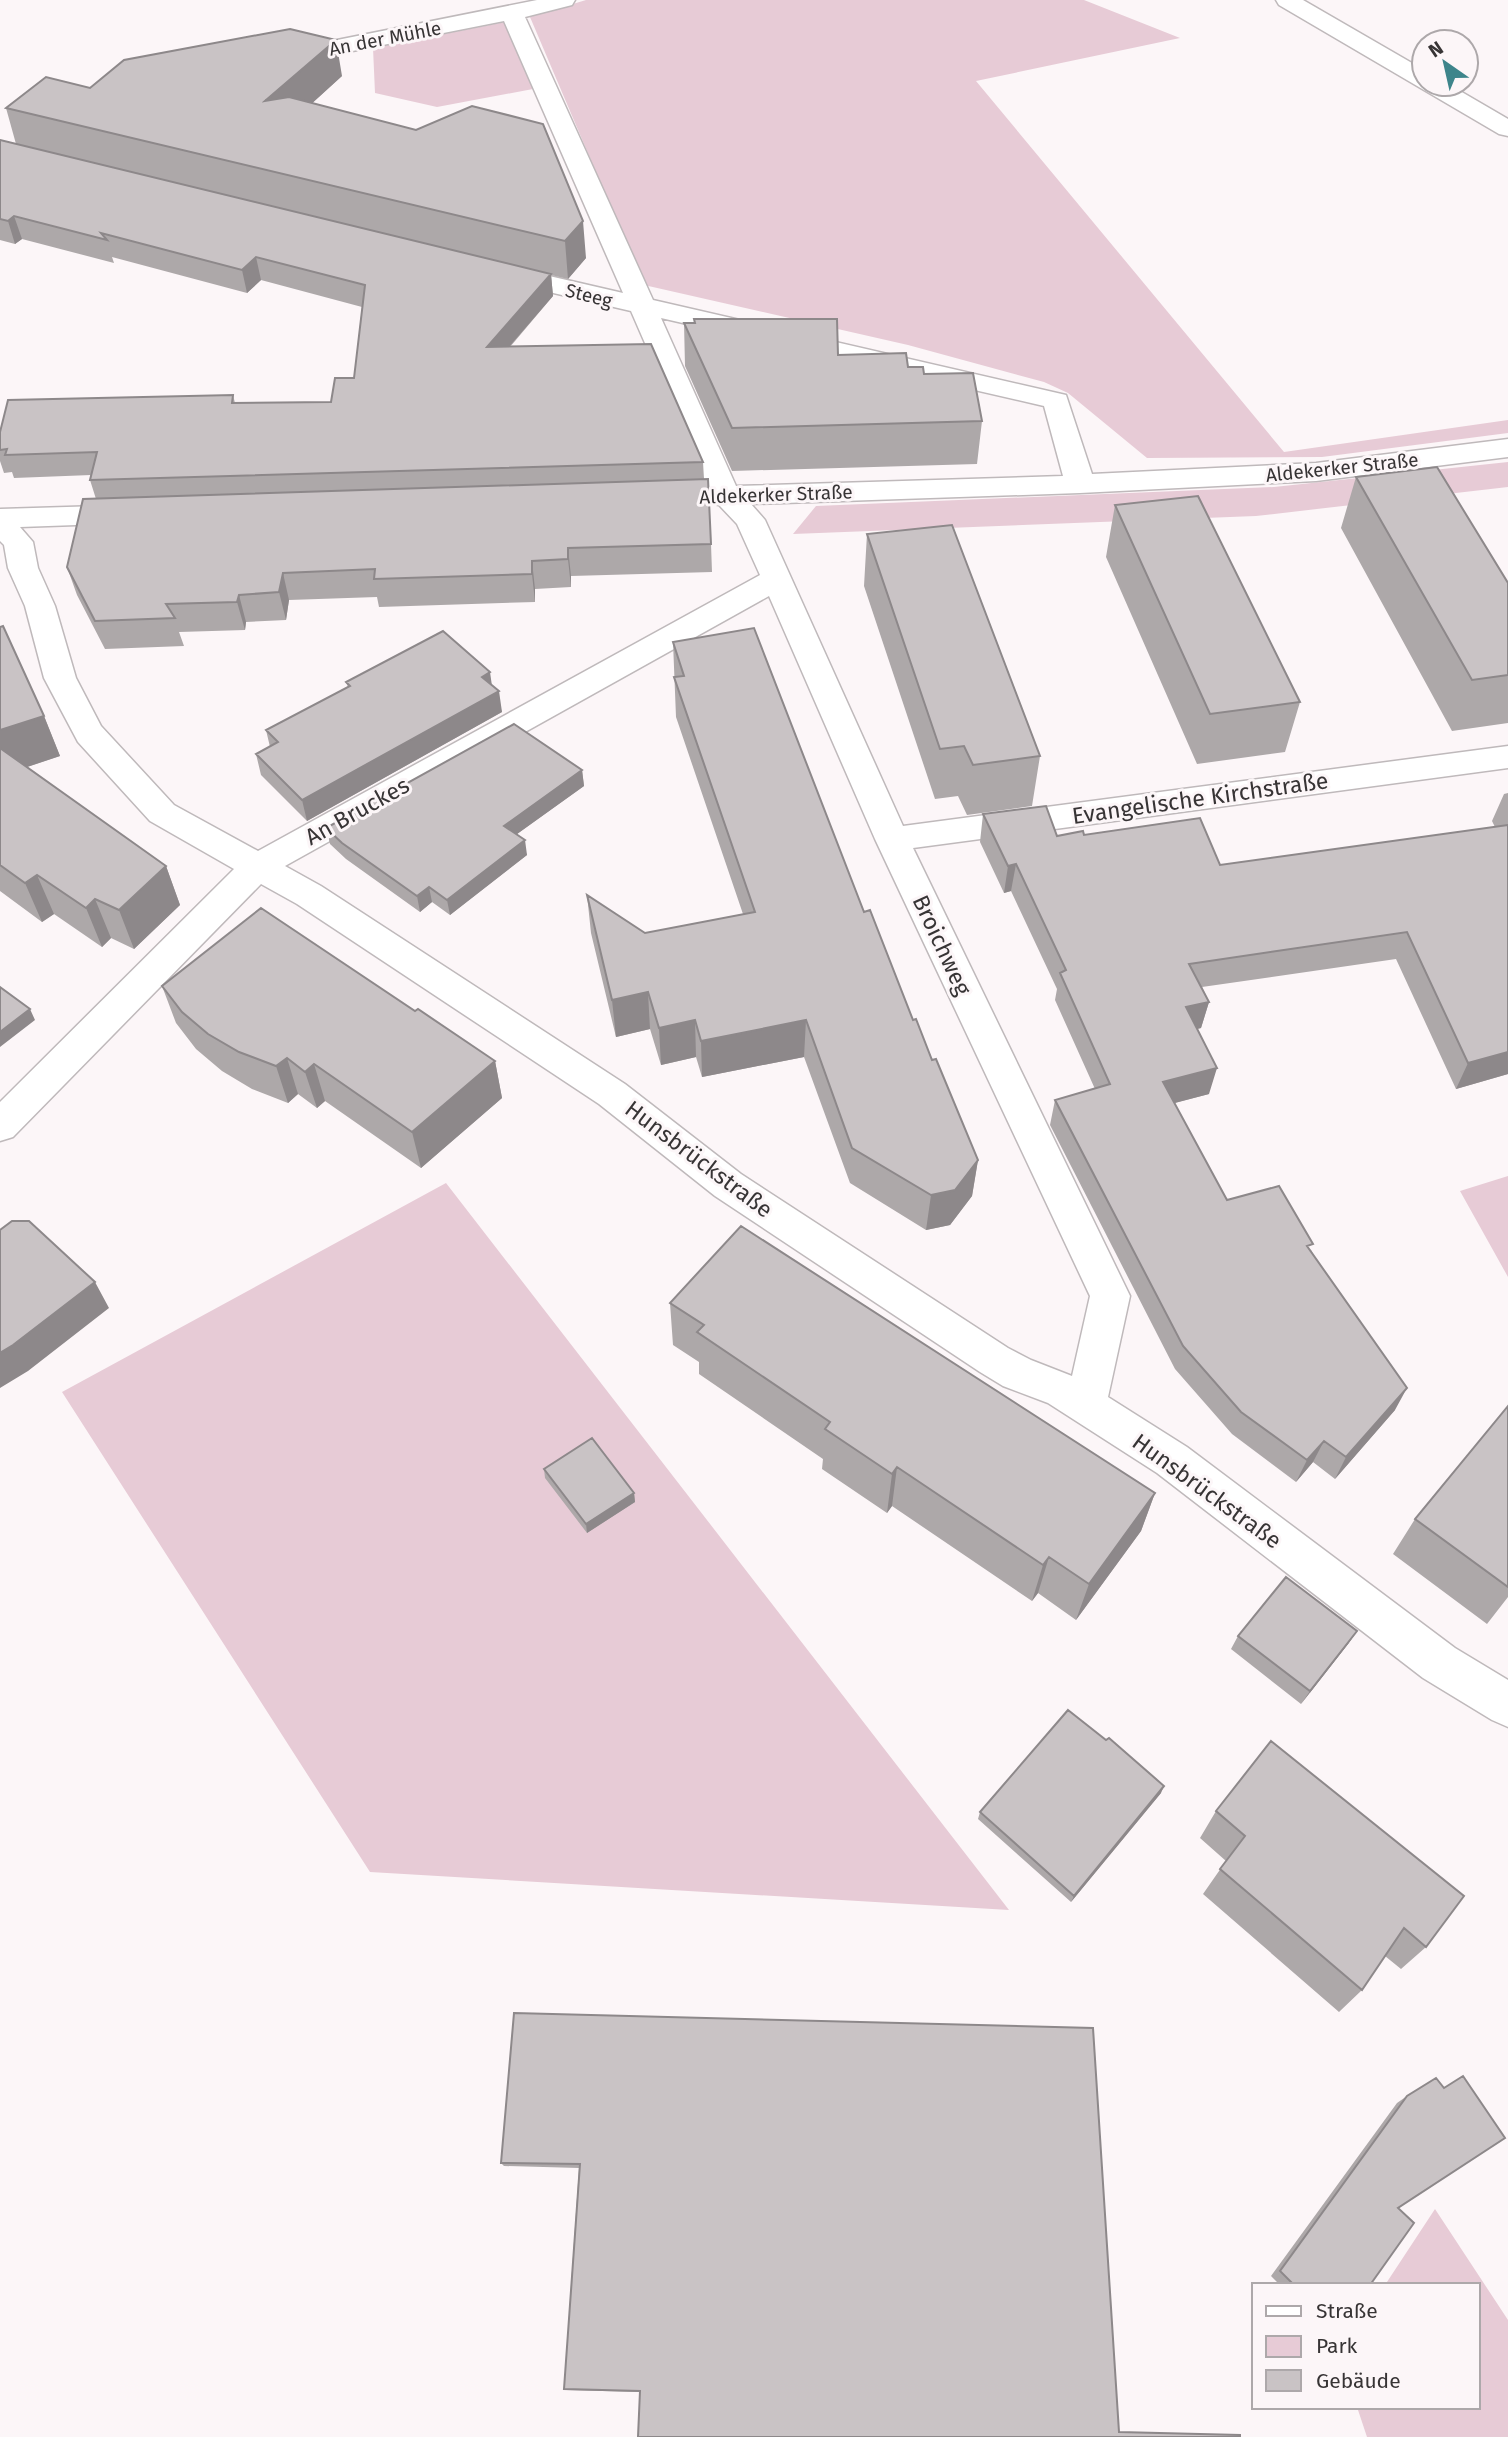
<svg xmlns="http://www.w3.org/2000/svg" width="1508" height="2437" font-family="'Fira Sans',sans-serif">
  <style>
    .green { fill: #e7cbd6 }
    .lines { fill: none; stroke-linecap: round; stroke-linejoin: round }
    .minor-casing { stroke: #bfb9bb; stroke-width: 3 }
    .minor { fill: #fff; fill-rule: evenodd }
    .wall { fill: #ada8a9 }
    .shaded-wall { fill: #8d888a }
    .building { fill: #c9c3c5; stroke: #8d888a; stroke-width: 2 }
    .labels { text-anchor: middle; stroke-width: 6; stroke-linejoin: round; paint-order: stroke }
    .far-street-label { font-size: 19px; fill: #373435; stroke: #fcf6f8 }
    .street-label { font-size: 23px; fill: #373435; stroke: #fcf6f8 }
  </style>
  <rect width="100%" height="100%" fill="#fcf6f8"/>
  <!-- green -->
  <path class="green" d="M586,0h498l96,38 -204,43 308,371 224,-32v13l-186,24 -175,1 -79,-65 -24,-11 -136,-37 -264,-60 -114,-268z
    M505,22l28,67 -96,18 -62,-14 -2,-45z
    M1508,462v25l-252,29 -463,18 23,-28 458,-19z
    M1508,1176v101l-48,-86z
    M446,1183l563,727 -639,-38 -308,-480z
    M1435,2209l73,111v117h-141l-10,-30h121v-122h-93z"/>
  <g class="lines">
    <defs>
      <path id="minor" d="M537,0h38l-3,5 -47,12 128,283 413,95 26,79 224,-11 192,-24v18l-192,24 -236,12 -329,11 14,16 138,306 605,-80v22l-595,80 217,448 -22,101 79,50 268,201 53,32v47l-16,-7 -69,-42 -266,-205 -109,-70 -45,-17 -23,-14 -265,-176 -116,-92 -302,-200 -36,-20 -248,253 -13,4v-39l234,-233 -84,-48 -72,-79 -34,-64 -19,-72 -17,-38 -4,-23 -4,-4v-32l133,-4 10,3 5,6 -5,6 -10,3 -113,4 13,15 5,26 17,38 21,72 25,48 73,79 84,46 502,-276 -23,-51 -18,-19 -18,-3 -4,-6 4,-6 7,-2 -77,-177 -138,-32 -4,-6 4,-6 9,-2 121,28 -119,-272 -217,43 -8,-2 -4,-5 4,-5 8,-2zM661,318l383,88 19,70 -327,10zM769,596l106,243 215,457 -18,80 -41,-16 -23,-12 -267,-174 -116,-90 -304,-198 -36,-20z
        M1276,0h27l121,70v14h24l60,35v17l-9,-2 -220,-129z"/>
    </defs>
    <!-- minor casing -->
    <use href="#minor" class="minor-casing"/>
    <!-- minor -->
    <use href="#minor" class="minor"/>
  </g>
  <!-- wall -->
  <path class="wall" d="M342,76l-30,27 104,27 56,-24 114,152 -18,21 -17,-4 2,21 -43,51 193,115 1,17 7,65 1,28 -141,4v11l-36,2v13l-156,5 -2,-10 -88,3 -3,20 -40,2 -1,8 -66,2 5,14 -79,3 -28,-54 -10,-28 29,-68 -6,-19 1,-5 -77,3 -2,-6 -8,1 -4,-12v-29l233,-37 2,8 96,-1 23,-24 8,-71 -101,-27 -14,13 -135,-36 2,6 -92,-24 -7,5 -15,-4v-100l16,4 -10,-36 84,-20z
    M694,319l144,36 70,12 16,7 58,47 -5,43 -245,7 -47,-105 -1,-43h10z
    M1356,477l152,106v140l-56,8 -111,-203z
    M1115,505l185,197 -15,50 -88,12 -91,-207z
    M867,534l173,222 -8,50 -65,9 -9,-19 -23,3 -71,-213z
    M0,627l44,89 16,40 -33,11 139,99 14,39 -46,44 -23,-11 -9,9 -48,-33 -12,8 -42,-31z
    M673,642l191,270 49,108 65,140 -6,36 -22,29 -24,5 -76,-47 -46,-126 -102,20 -6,-20 -35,8 -11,-36 -34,8 -25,-104 -4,-38 58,38 98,-19 -67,-197z
    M346,682l146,3 10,27 -195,109 -46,-46 -5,-21 14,-7 -4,-17 82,-43z
    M582,770l2,16 -67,48 10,21 -77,60 -18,-13 -12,10 -74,-53 -16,-15 -4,-16z
    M1508,793v281l-52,15 -60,-130 -194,28 7,15 -8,26 -4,1 12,65 -35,9 53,97 84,50 84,160 -60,69 -22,-17 -17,20 -64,-48 -57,-65 -125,-244 5,-25 40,-11 -40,-89 2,-11 -46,-98 -7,2 -24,-51 3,-28 74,22 27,-1 136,30 275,-38 -3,-6 12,-27z
    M162,986l253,25 80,50 7,37 -81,70 -96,-67 -8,7 -19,-14 -10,9 -36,-14 -30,-18 -26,-22 -20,-26z
    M670,1303l485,190 -14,38 -65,89 -38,-27 -6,8 -140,-95 -5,7 -65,-44 1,-10 -124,-85v-12l-26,-17z
    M1508,1406v191l-21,27 -94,-70 22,-35z
    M544,1469l90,24 1,9 -48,31 -42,-55z
    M1357,1631l-9,13 -47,60 -70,-55 7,-13z
    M1271,1741l155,206 -25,22 -16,-13 -23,34 -23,22 -136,-118 23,-33 -26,-23 16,-27z
    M1161,1793l-90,109 -93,-83 2,-7z
    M1093,2028l-455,409 2,-45 -74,-2 -2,-1 15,-221 -75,-2 -3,-3z
    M1407,2096l-9,112 -28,77h-90l-9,-9 126,-173z"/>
  <!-- shaded-wall -->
  <path class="shaded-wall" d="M336,40l6,36 -69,63 -8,-38z
    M14,216l8,23 -7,5 -7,-23z
    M583,221l3,37 -18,21 -3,-38z
    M256,257l5,23 -14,13 -5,-23z
    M551,274l2,22 -64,74 -2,-23z
    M568,548l3,28v11l-3,-28z
    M532,561l3,28v13l-3,-28z
    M283,573l6,27 -3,20 -7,-28z
    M239,595l7,27 -1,8 -8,-28z
    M490,672l3,21 -11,-16z
    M499,691l3,21 -195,109 -5,-21z
    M44,716l16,40 -60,20v-46z
    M582,770l2,16 -78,56 -2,-16z
    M525,840l2,15 -77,60 -3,-15z
    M1016,864l-5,27 -7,2 4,-27z
    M166,866l14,39 -46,44 -15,-39z
    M37,875l17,39 -12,8 -17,-39z
    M429,887l3,15 -12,10 -3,-16z
    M95,899l16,39 -9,9 -16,-39z
    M648,992l2,37 -34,8 -4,-37z
    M1209,1002l-8,26 -22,5 7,-26z
    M30,1009l5,11 -35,27v-15z
    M695,1020l1,37 -35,8 -2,-37z
    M806,1020l-2,37 -102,20 -1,-36z
    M1508,1052v22l-52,15 12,-26z
    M287,1058l11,36 -10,9 -12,-37z
    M495,1061l7,37 -81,70 -9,-36z
    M314,1064l11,37 -8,7 -12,-36z
    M1217,1068l-8,26 -53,14 7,-26z
    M978,1160l-6,36 -22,29 -24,5 5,-35z
    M95,1282l14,26 -81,63 -28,17v-35z
    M1407,1388l-12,22 -60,69 11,-22z
    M1324,1441l-11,21 -17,20 11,-22z
    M897,1467l-5,39 -5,7 5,-39z
    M634,1493l1,9 -48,31 -1,-9z
    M1155,1493l-14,38 -65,89 13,-36z
    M1049,1557l-11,36 -6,8 11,-36z
    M1357,1631l-9,13 -47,60 9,-13z
    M1164,1786l-3,7 -90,109 3,-6z"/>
  <!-- building -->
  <path class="building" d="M290,29l46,11 -71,61 24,-4 127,33 56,-24 71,18 40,97 -18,20 -559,-133 40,-31 44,11 34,-28z
    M0,140l551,134 -64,73 164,-3 52,118 -613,18 7,-28 -92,3 2,-6 -7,1v-18l8,-32 225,-5 -1,8 99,-1 4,-24h19l11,-93 -109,-28 -14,13 -141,-37 6,7 -93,-24 -6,5 -8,-2z
    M694,319h143l1,36 68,-2 2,14h15l1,7 49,-1 9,48 -250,7 -48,-105h11z
    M1437,467l71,116v92l-36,5 -116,-203z
    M708,479l3,65 -143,4v11l-36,2v13l-158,5 1,-10 -92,4 -4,19 -40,3 -2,7 -71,2 9,14 -80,3 -28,-54 16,-68z
    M1198,496l102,206 -90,12 -95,-209z
    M952,525l88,231 -67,9 -9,-19 -24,3 -73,-215z
    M3,626l41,90 -44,14v-103z
    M754,628l110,284 6,-2 43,110 3,-1 16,41 4,-1 42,101 -23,30 -24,5 -79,-47 -46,-128 -105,21 -6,-21 -36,8 -11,-36 -36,8 -25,-105 58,38 110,-21 -81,-235 10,-1 -11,-34z
    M443,631l47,41 -8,5 17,14 -197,109 -46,-46 22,-12 -12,-12 84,-44 -4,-4z
    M514,724l68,46 -78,56 21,14 -78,60 -18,-13 -12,9 -75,-53 -16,-15z
    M0,748l166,118 -47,44 -24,-11 -9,9 -49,-33 -12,8 -25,-18z
    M1046,806l11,30 26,-5 1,4 116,-17 20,47 288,-40v227l-40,11 -61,-131 -218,32 20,38 -23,5 31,61 -54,14 64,118 52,-14 34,58 -6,2 100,142 -61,69 -22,-16 -17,19 -66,-48 -58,-66 -128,-246 55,-16 -50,-111 6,-3 -50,-106 -8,2 -25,-52z
    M261,908l154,103 3,-2 77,52 -83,71 -98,-68 -9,8 -18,-14 -11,8 -37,-14 -31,-18 -26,-22 -20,-26z
    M0,987l30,22 -30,23z
    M12,1221h17l66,61 -82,63 -13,8v-123z
    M741,1226l414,267 -66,91 -40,-27 -6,8 -146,-98 -5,7 -67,-45 5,-7 -133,-90 7,-7 -34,-22z
    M1508,1406v181l-93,-68z
    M592,1438l42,55 -48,31 -42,-55z
    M1286,1577l71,54 -47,60 -72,-55z
    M1068,1710l38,30 3,-2 55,48 -90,110 -94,-84z
    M1271,1741l193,155 -38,51 -22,-19 -42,62 -142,-121 25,-33 -29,-25z
    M514,2013l579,15 26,404 121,3v2h-602l2,-46 -76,-2 16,-225 -79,-1z
    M1463,2076l42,62 -107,70 16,15 -44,62h-76l-14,-14 127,-175 29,-18 8,10z"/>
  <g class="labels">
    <!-- far-street labels -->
    <g class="far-street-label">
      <text transform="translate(385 38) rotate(-11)" y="7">An der Mühle</text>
      <text transform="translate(589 295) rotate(14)" y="7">Steeg</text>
      <text transform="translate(1342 467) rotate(-6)" y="7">Aldekerker Straße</text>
      <text transform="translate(776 494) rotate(-2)" y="7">Aldekerker Straße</text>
    </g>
    <!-- street labels -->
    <g class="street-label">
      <text transform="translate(1200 798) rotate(-8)" y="8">Evangelische Kirchstraße</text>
      <text transform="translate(357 811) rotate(-29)" y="8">An Bruckes</text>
      <text transform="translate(942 945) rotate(65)" y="8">Broichweg</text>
      <text transform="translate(699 1159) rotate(37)" y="8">Hunsbrückstraße</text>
      <text transform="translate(1207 1491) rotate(36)" y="8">Hunsbrückstraße</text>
    </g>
  </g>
  <!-- legend -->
  <rect x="1252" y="2283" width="228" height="126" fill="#fcf6f8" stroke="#ada8aa" stroke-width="2"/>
  <rect x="1266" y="2306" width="35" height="10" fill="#ffffff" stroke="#ada8aa" stroke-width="2"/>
  <text x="1316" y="2318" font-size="21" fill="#373435">Straße</text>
  <rect x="1266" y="2336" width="35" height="21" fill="#e7cbd6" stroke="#ada8aa" stroke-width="2"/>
  <text x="1316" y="2353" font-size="21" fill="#373435">Park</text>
  <rect x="1266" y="2370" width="35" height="21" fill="#c9c3c5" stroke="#ada8aa" stroke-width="2"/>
  <text x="1316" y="2388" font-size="21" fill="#373435">Gebäude</text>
  <!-- north arrow -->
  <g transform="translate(1445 63) rotate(326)"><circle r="33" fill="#fcf6f8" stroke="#ada8aa" stroke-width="2"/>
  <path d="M0-5L12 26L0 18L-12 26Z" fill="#3d858b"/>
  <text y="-10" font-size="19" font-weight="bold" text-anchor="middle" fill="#373435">N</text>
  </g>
</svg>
